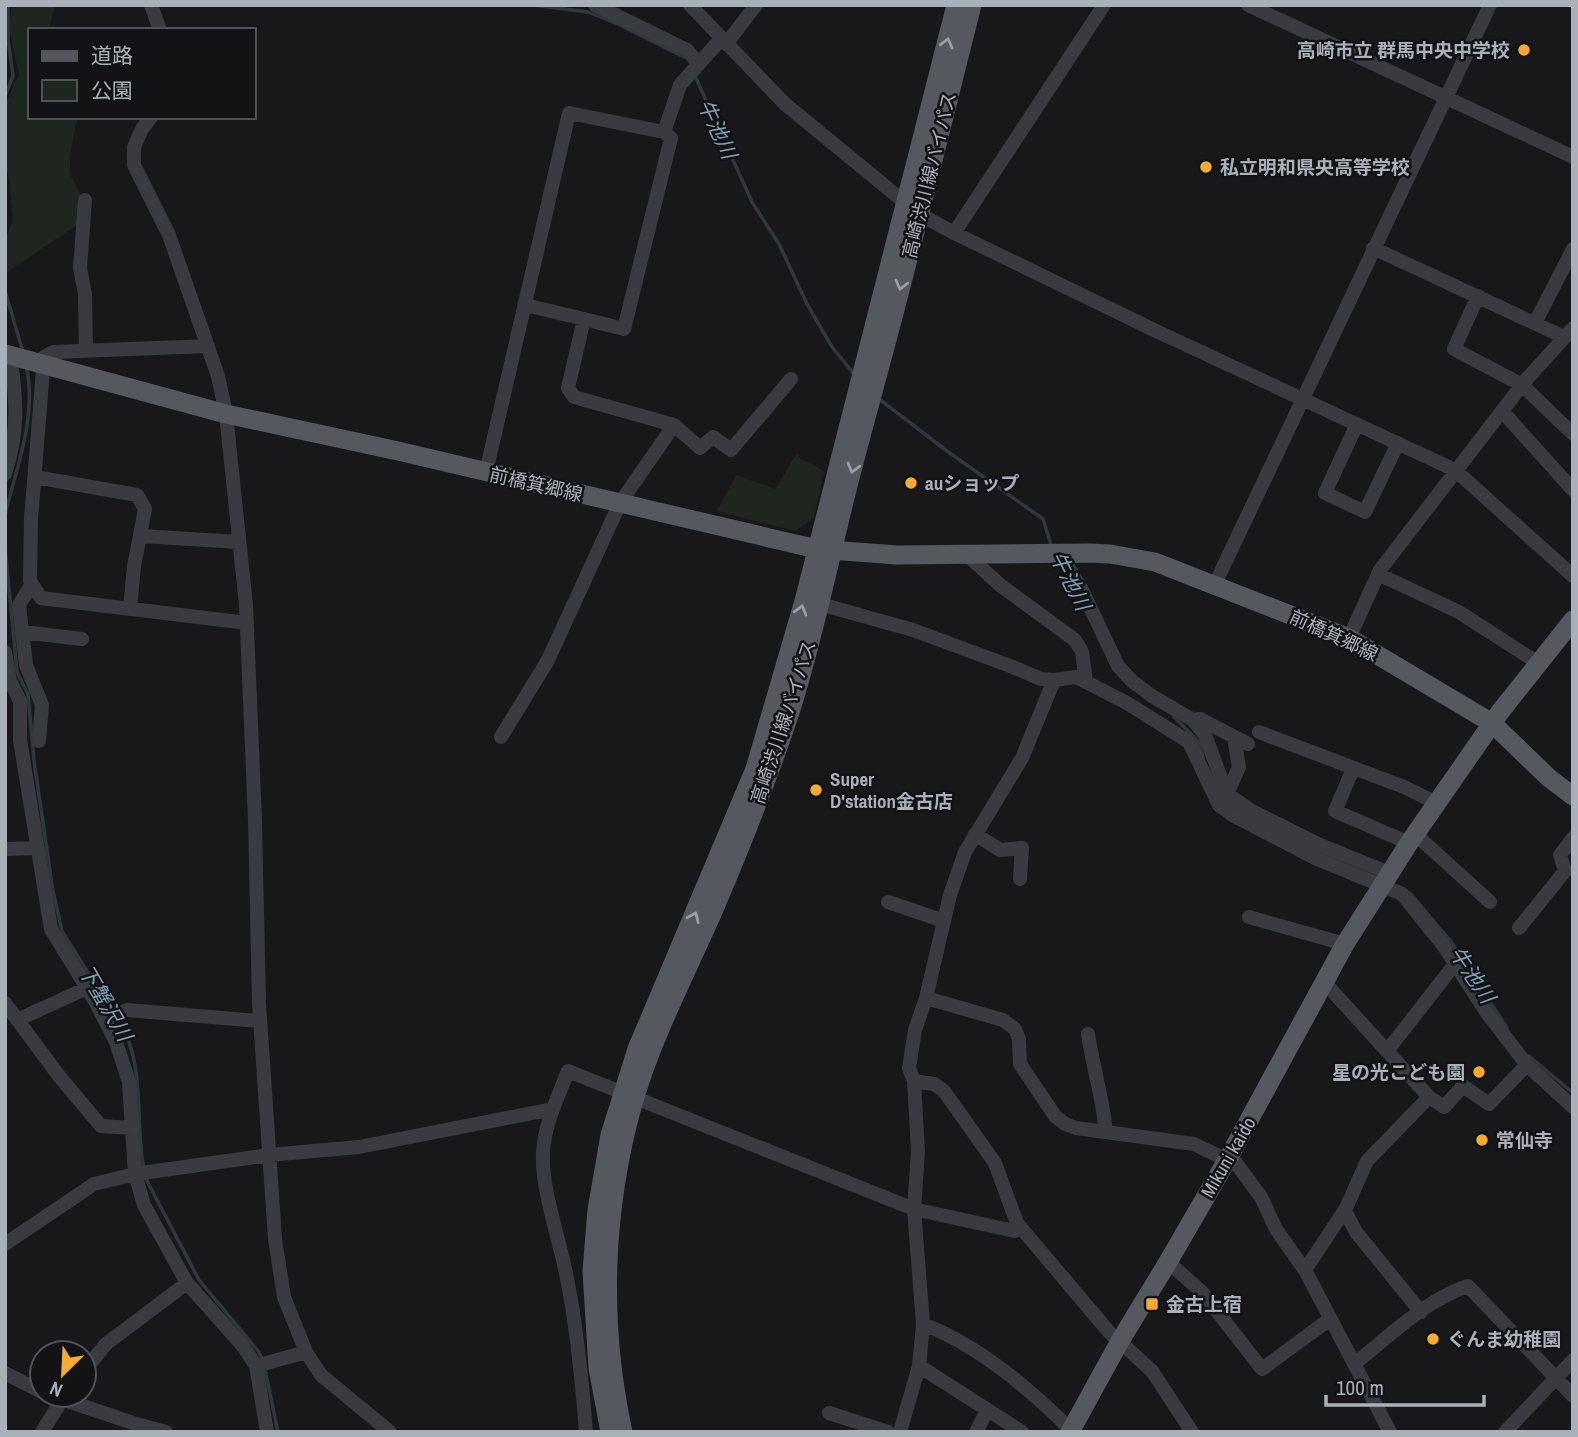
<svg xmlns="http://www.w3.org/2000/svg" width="1578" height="1437" font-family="'Archivo Narrow','Noto Sans JP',sans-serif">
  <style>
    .green { fill: #1e261f }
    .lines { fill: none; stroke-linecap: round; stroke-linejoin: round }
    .stream { stroke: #2e383f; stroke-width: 3.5 }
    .minor { stroke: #393b40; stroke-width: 14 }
    .major { stroke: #55585f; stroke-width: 19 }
    .oneway { stroke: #999ea8 }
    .poi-dot { fill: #f6aa35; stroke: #131316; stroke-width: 2.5 }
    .labels { text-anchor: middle; stroke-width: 5; stroke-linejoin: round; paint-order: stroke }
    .poi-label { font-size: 19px; font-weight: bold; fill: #aab0ba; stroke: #131316; text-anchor: start }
    .street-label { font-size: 19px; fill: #aab0ba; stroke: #131316 }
    .water-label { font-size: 21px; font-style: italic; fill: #81a0b6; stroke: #131316 }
  </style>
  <rect width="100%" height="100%" fill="#18181b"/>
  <!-- green -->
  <path class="green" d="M12,5h43l-6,25h-19v87h47l-7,39v18l12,24 -2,25 -73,49 -2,-32 8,-20 -4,-42 -4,-14v-59l14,-31 -10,-46z
    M797,453l3,5 24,13 -10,46 -18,14 -79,-20 19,-36 39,14z"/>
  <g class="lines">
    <!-- stream -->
    <path class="stream" d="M533,5l55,7 30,12 66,33
      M695,76l57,126 27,42 28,60 25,43 22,27
      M5,96l8,-20 -5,-37v-34
      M5,201v16
      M5,291l18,61
      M879,399l68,52 96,68 9,29
      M5,515c11,-46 33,-101 21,-149
      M5,547l12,125 11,22 6,67 19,130 9,40 50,80
      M1174,717l25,25 4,15
      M1410,893l42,50 55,85
      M117,1017c30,47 17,101 27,153
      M1529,1056l44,37
      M145,1177l54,103 60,72 4,9
      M265,1369l13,63"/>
    <!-- minor -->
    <path class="minor" d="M151,5l9,25
      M595,5l92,45 12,14
      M690,5l95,99 134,110 35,19 200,97 301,140 118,106
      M1248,5l325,152
      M726,44l30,-39
      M151,117l-9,12 -8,18v18l35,70 49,141 8,38 20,191 9,215 4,183 16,236 9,58 22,55 15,23 69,57
      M664,132l16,-47 41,-46
      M85,200l-5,68 5,26 1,57
      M954,233l150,-228
      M1373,248l191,89
      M1478,296l-24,53 68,36 51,49
      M525,305l59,14
      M1535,323l38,-74
      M208,346l-155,6 -9,5 -13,162 -1,62 11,17 206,25
      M1502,411l71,79
      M1357,424l-32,69 40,19 33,-69
      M674,425l26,23 13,-11 18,13 60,-71
      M486,472l83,-359 95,19 7,6 -47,191 -40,-10 -16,69 6,9 100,28 -54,78 -72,157 -47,77
      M5,474c14,-45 12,-73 5,-118
      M35,477l102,18 8,14 -11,57 -4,43
      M141,536l98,6
      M1062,553l3,9 17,28 36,76 14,15 20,15 41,24 12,15 22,59 25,17 66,33 71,29
      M966,554l34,31 75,55 7,12 4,30
      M1378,574l81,38 79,51
      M32,584l-13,21 7,60 16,40 -3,36
      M1215,584l275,-579
      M820,604l93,26 100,37 28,12 13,1
      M22,632l60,7
      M1349,638l31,-68 145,-189 48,-53
      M5,652l5,29 10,20v39l31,189 44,72 21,41 13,40 6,92 9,31 43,78 56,63 13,20 11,66
      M1193,720l7,-1 48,25
      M1259,732l145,55 33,16
      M1353,769l-18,42 74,32
      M1227,794l12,-27 -5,-30
      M975,834l25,16 22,-2 -2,31
      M1415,834l75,68
      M5,849l33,-1
      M888,902l56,19
      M1249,917l96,27
      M1519,928l46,-57 -5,-16 13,-17
      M926,998l77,22 12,9 4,10 1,25 35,52 10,8 11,4 118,16 33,16
      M5,1003l54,73 42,50 31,2
      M104,1019l23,-9 133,11
      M17,1020l70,-32
      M1088,1034c5,33 15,65 18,98
      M1387,1051l68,-87
      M914,1081l20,3 10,7 51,72 22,60 92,109 43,39 40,61
      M1429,1097l15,10 19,-21 26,18 38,-39
      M1230,1155l31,42 15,32 30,43 84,160
      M1345,1211l11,21 65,80
      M5,1244l89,-60 41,-10 134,-19 90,-8 194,-38
      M1168,1262l34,30 60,77 68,-50
      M1305,1270l41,-62 21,-47 62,-64 -105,-115
      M923,1324c55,21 107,65 148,106
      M1354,1364c35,-27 71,-64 114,-78l105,110
      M256,1366l50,-14
      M919,1366l103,66
      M84,1371l22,-27 81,-61
      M5,1373l37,19
      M50,1395l83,28 33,9
      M829,1413l59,19
      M42,1432l23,-37
      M586,1432c-4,-52 -9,-103 -19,-154 -7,-37 -26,-90 -24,-125 1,-28 15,-56 25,-82l346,138 100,22 8,-2
      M900,1432l19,-66 4,-42 -9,-115 4,-57 -4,-71 -5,-13 6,-38 11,-32 24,-103 15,-43 57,-94 32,-78 22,-3 51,26 62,39 30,63 15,11 81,42 87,36 41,51 44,68 40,52 46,42
      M976,1432l11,-21
      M1505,1432l68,-72"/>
    <!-- major -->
    <path class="major" d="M5,354l221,60 172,37 419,98 80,6 192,-2 21,1 45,8 194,76 143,85 57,55 24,18
      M610,1432l-12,-64 -6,-97 5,-61 13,-75 27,-86 118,-280 49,-168 152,-596
      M623,1432c-24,-110 -20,-224 11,-332 19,-64 51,-125 78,-186 29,-68 57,-137 80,-208 23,-74 38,-150 57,-224 16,-63 34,-125 50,-188 25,-96 49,-192 73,-289
      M1070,1432l50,-91 48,-79 62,-107 115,-211 64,-101 91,-131 73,-92"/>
  </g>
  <!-- one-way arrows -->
  <defs><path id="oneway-chevron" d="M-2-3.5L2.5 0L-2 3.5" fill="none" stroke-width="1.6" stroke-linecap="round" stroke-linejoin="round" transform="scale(1.75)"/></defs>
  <g class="oneway">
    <use href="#oneway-chevron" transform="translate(947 43) rotate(-76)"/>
    <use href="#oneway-chevron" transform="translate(901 285) rotate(104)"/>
    <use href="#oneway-chevron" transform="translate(853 468) rotate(105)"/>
    <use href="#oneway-chevron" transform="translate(801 610) rotate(-75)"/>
    <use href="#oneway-chevron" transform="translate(694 917) rotate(-67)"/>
  </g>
  <!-- markers -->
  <g class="poi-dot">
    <circle cx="1524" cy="50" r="7"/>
    <circle cx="1206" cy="167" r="7"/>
    <circle cx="911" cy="483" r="7"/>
    <circle cx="816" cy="790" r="7"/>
    <circle cx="1479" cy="1072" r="7"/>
    <circle cx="1482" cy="1140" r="7"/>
    <rect x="1145" y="1297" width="14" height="14" rx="3.5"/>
    <circle cx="1433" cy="1339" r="7"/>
  </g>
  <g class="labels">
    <!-- poi labels -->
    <g class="poi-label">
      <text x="1510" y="57" text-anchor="end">高崎市立 群馬中央中学校</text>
      <text x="1220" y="174">私立明和県央高等学校</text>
      <text x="925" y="490">auショップ</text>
      <text x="830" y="786">Super<tspan x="830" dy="22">D'station金古店</tspan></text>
      <text x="1465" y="1079" text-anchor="end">星の光こども園</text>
      <text x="1496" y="1147">常仙寺</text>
      <text x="1166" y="1311">金古上宿</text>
      <text x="1447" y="1346">ぐんま幼稚園</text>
    </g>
    <!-- street labels -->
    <g class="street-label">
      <text transform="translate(929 175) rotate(-76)" y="7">高崎渋川線バイパス</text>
      <text transform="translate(536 484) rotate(13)" y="7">前橋箕郷線</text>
      <text transform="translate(1334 635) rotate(25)" y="7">前橋箕郷線</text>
      <text transform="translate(783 722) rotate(-72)" y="7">高崎渋川線バイパス</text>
      <text transform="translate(1228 1157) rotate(-60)" y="7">Mikuni kaido</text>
    </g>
    <!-- water labels -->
    <g class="water-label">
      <text transform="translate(717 129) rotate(65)" y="7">牛池川</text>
      <text transform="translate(1070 581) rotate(63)" y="7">牛池川</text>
      <text transform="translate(1472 975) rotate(56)" y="7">牛池川</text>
      <text transform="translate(105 1003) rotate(60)" y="7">下蟹沢川</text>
    </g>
  </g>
  <!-- border -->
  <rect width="1578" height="1437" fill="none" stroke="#aab0ba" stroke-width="14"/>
  <!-- legend -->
  <rect x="28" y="28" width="228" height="91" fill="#131316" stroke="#4f5258" stroke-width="2"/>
  <rect x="42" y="51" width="35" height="10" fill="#55585f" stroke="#4f5258" stroke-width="2"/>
  <text x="91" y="63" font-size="21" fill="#aab0ba">道路</text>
  <rect x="42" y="80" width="35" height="21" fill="#1e261f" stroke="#4f5258" stroke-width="2"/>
  <text x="91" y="98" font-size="21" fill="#aab0ba">公園</text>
  <!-- north arrow -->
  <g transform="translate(63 1374) rotate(204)"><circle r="33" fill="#131316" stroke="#4f5258" stroke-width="2"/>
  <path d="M0-5L12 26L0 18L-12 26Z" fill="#f6aa35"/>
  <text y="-10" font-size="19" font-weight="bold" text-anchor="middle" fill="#aab0ba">N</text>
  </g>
  <!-- scale -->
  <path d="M1326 1395v10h158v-10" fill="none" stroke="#aab0ba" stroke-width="3.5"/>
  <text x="1336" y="1395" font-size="21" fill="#aab0ba" stroke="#131316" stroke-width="5" paint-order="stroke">100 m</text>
</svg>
